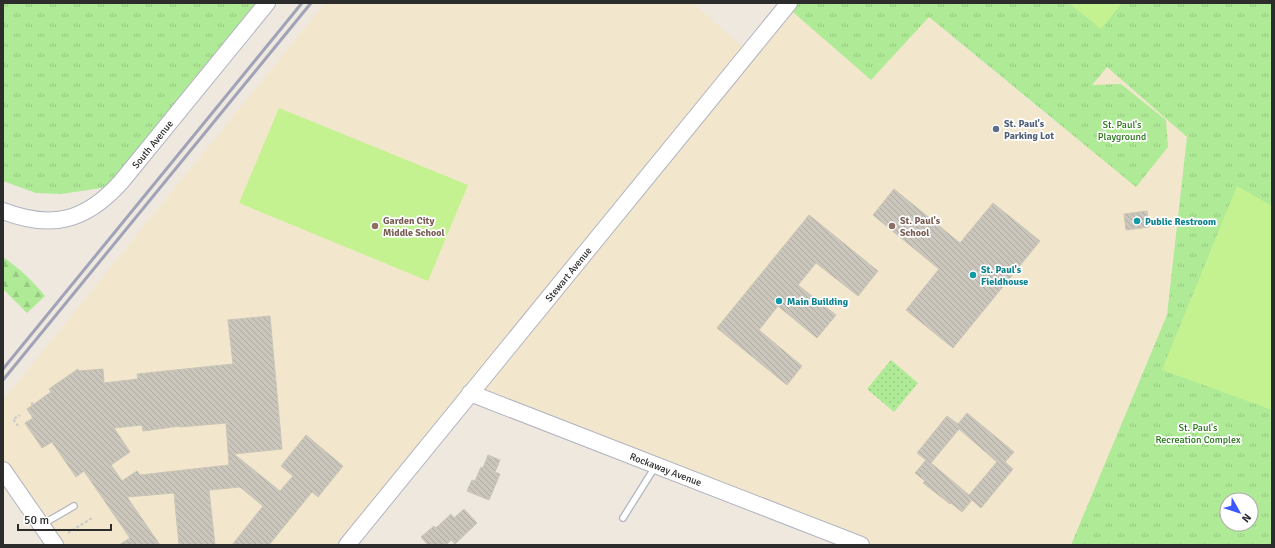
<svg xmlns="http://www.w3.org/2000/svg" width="1275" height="548" font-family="Signika,sans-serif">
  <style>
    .education { fill: #f2e7cc }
    .grass { fill: url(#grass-tufts); fill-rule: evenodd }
    .forest { fill: url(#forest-firs) }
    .garden { fill: url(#garden-dots) }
    .pitch { fill: #c4f291 }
    .building { fill: url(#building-back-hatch); stroke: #cbc5b7; fill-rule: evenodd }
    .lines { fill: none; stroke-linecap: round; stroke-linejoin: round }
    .lane-casing { stroke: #b2b4c1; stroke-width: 8 }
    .secondary-casing { stroke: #b2b4c1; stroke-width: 18 }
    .path { stroke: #c8c8c8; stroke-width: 2; stroke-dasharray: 3 2; stroke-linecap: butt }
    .lane { stroke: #fff; stroke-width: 5.5 }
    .secondary { stroke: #fff; stroke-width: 16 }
    .rail { stroke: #a0a2b8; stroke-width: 3 }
    .service-dot { fill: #5c6f8a; stroke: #fff; stroke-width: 1.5 }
    .culture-dot { fill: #0f9aa8; stroke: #fff; stroke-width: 1.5 }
    .education-dot { fill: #8d6e63; stroke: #fff; stroke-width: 1.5 }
    .labels { text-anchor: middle; stroke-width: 3.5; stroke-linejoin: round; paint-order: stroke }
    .service-label { font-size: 10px; font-weight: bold; fill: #4e5e75; stroke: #fff; text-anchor: start }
    .park-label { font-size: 10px; fill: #237214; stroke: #fff }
    .street-label { font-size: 10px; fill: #2c2c2c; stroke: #fff }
    .education-label { font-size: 10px; font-weight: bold; fill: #785e54; stroke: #fff; text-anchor: start }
    .culture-label { font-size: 10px; font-weight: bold; fill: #0d838f; stroke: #fff; text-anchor: start }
  </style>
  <defs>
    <pattern id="grass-tufts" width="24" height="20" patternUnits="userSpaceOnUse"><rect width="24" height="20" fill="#afea96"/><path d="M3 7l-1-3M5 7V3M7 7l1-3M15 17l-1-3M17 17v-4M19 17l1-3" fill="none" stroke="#97c981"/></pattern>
    <pattern id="forest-firs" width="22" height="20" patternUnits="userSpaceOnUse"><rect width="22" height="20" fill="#afea96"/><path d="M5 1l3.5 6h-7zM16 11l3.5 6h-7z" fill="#97c981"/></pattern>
    <pattern id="garden-dots" width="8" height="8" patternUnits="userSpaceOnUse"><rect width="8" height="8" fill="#afea96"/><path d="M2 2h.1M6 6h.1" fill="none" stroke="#97c981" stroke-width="1.8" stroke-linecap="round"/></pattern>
    <pattern id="building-back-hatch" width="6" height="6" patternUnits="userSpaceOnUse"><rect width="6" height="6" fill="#cac6bc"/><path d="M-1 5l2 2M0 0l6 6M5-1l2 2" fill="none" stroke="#aeaaa2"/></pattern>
  </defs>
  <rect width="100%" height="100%" fill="#efe8de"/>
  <!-- education -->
  <path class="education" d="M325,3h368l55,49 38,-46 143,11 130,108 48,-58 80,70 -20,178 -96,230h-212l-388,-151 -123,151h-293l-52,-74v-71z"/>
  <!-- grass -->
  <path class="grass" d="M3,3h258l-153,184 -47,7 -25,-1 -33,-12z
    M788,3h484v542h-201l96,-230 20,-178 -80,-70 -15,18 29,-1 45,36 2,27 -32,40 -207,-170 -58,63 -85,-74zM1227,500h24v24h-24z"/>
  <!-- forest -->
  <path class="forest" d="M3,257c16,11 30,24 42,39l-18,17 -24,-24z"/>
  <!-- garden -->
  <path class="garden" d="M891,360l27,23 -24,29 -27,-23z"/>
  <!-- pitch -->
  <path class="pitch" d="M1069,3h53l-21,26z
    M279,108l189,77 -40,96 -189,-78z
    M1237,186l35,20v204l-110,-40z"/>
  <!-- building -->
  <path class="building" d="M894,189l66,54 33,-40 47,38 -87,107 -47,-38 33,-41 -66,-54z
    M1147,211l2,16 -23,3 -2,-16z
    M809,215l69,56 -20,25 -42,-33 -18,22 38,30 -19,23 -39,-32 -19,24 43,36 -15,19 -70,-57z
    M270,316l12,133 -48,5 46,37 13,-15 -12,-10 25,-31 37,31 -25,31 -6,-5 -43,53h-37l31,-39 -23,-19 -31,3 6,55h-36l-5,-52 -47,4 33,48h-41l11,-7 -46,-67 -8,6 -24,-35 -10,6 -17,-25 8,-5 -6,-9 24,-17 -2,-3 29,-20 1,2 24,-2 1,14 34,-4 -1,-5 96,-10 -5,-44zM226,423l3,42 -89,10 -3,-4 -15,10 -11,-16 19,-13 -16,-24 28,-3 1,6 37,-5v1z
    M967,413l47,39 -9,10 8,7 -32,39 -9,-8 -10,12 -11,-9 -1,1 -27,-21 2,-2 -10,-8 11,-13 -9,-7 30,-37 11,8zM959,429l38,33 -28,33 -38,-32z
    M488,455l12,5 -5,12 5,2 -11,26 -22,-9 5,-11 3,1 6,-14 2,1z
    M464,509l13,14 -22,21 -4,-4 -5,5h-18l-7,-8 13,-11 2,2 15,-14 3,4z"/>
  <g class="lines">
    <defs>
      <path id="lane" d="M623,518l32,-51
        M43,524l31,-18"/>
      <path id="secondary" d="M3,211c49,19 83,10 118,-29l146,-179
        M470,393l391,152
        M3,470l52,75
        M347,545l442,-542"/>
    </defs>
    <!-- lane casing -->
    <use href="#lane" class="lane-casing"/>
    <!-- secondary casing -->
    <use href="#secondary" class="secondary-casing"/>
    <!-- path -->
    <path class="path" d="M31,404l2,-1
      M18,426l-5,-7 7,-4
      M68,533l24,-15"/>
    <!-- lane -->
    <use href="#lane" class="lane"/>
    <!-- secondary -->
    <use href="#secondary" class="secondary"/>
    <!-- rail -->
    <path class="rail" d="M3,369l299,-366
      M3,380l308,-377"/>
  </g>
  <!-- markers -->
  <circle class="service-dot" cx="996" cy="129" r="4"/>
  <g class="culture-dot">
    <circle cx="1137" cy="221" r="4"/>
    <circle cx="973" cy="275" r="4"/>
    <circle cx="779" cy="301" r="4"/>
  </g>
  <g class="education-dot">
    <circle cx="375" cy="226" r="4"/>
    <circle cx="892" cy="226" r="4"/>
  </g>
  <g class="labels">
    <!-- service labels -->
    <g class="service-label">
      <text x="1004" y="127">St. Paul's<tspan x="1004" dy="12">Parking Lot</tspan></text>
    </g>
    <!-- park labels -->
    <g class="park-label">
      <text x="1122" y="128">St. Paul's<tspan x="1122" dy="12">Playground</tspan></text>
      <text x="1198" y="431">St. Paul's<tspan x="1198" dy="12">Recreation Complex</tspan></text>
    </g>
    <!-- street labels -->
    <g class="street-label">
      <text transform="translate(152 144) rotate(-51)" y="4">South Avenue</text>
      <text transform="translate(568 274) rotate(-51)" y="4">Stewart Avenue</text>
      <text transform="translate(666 469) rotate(21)" y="4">Rockaway Avenue</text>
    </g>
    <!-- education labels -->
    <g class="education-label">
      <text x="383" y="224">Garden City<tspan x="383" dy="12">Middle School</tspan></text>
      <text x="900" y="224">St. Paul's<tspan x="900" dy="12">School</tspan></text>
    </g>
    <!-- culture labels -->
    <g class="culture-label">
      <text x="1145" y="225">Public Restroom</text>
      <text x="981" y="273">St. Paul's<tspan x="981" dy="12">Fieldhouse</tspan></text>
      <text x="787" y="305">Main Building</text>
    </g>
  </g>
  <!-- border -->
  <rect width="1275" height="548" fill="none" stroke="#2c2c2c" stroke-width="8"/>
  <!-- north arrow -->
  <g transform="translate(1239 512) rotate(129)"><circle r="19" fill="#ffffff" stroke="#ababab"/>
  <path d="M0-3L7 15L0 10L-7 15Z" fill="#3b57ff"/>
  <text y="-6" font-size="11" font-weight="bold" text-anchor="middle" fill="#2c2c2c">N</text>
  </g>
  <!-- scale -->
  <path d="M18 524v6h93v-6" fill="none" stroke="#2c2c2c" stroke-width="2"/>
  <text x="24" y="524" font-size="12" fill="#2c2c2c" stroke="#ffffff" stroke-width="3" paint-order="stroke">50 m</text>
</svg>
